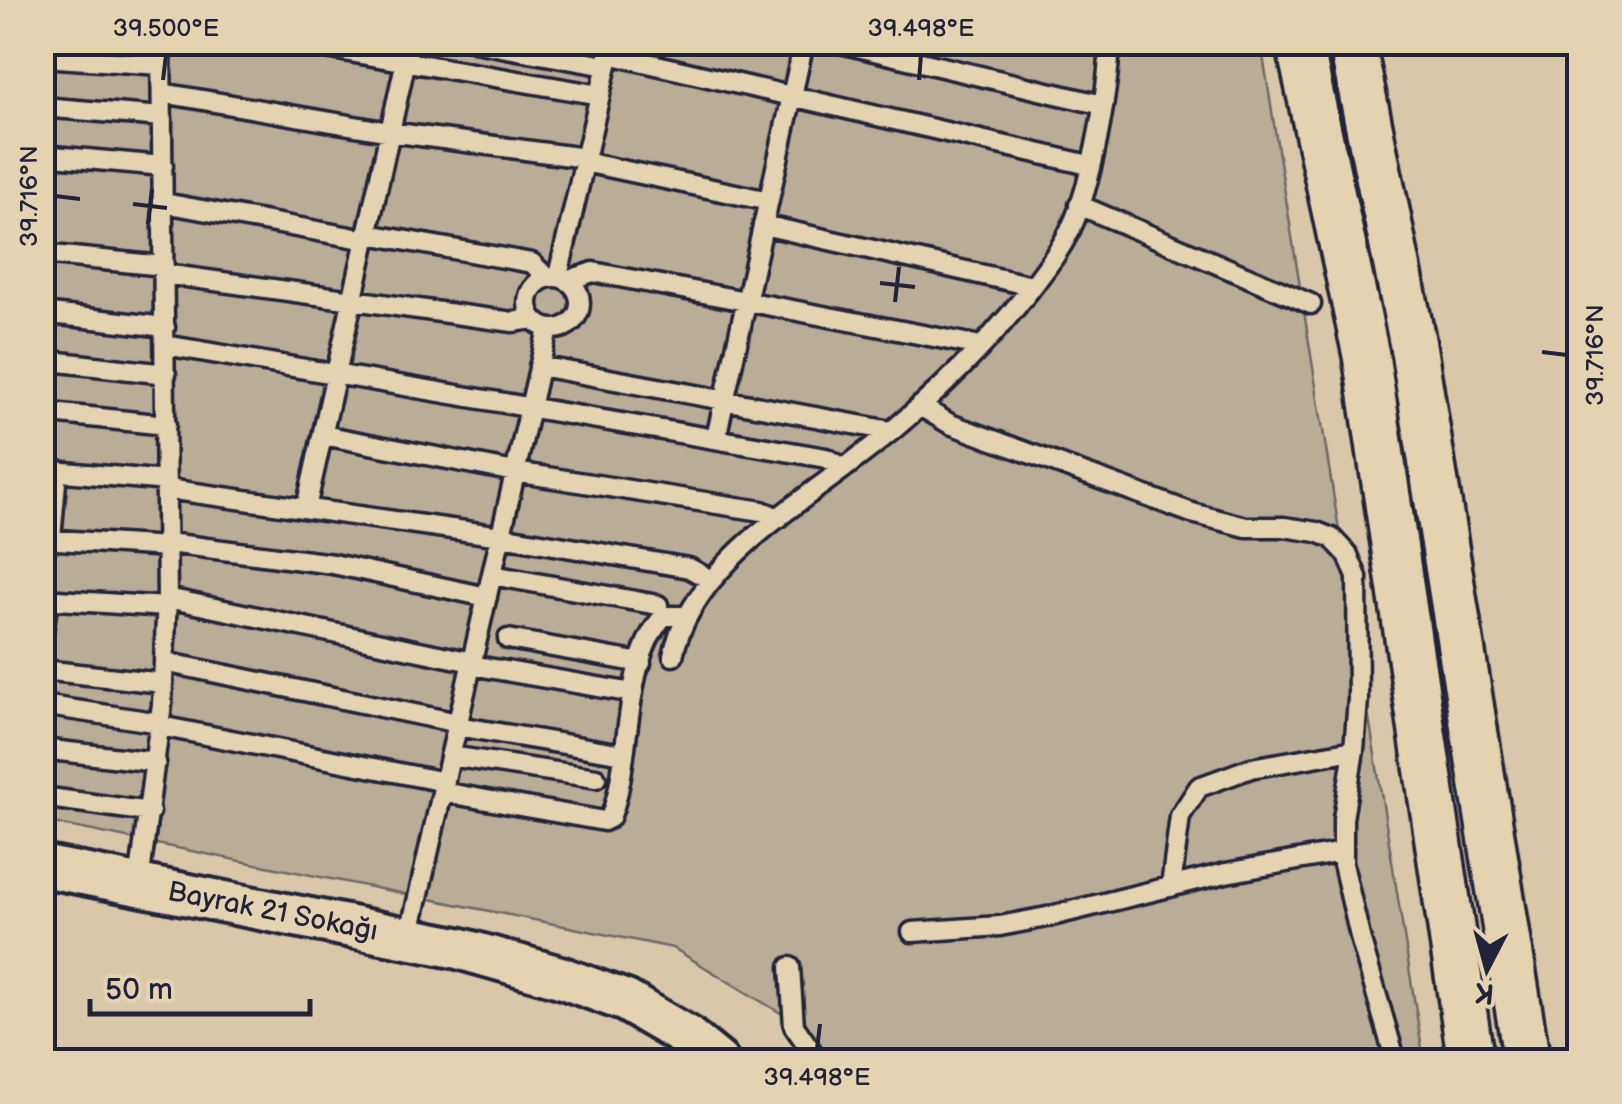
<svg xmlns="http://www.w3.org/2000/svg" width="1622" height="1104" font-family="'Balsamiq Sans',sans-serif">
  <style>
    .green { fill: #baad97; stroke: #6e6869; stroke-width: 2.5 }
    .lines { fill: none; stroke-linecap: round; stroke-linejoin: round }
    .service-casing { stroke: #22223b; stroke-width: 25 }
    .tertiary-casing { stroke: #22223b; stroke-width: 48 }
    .secondary-casing { stroke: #22223b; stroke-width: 52 }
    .service { stroke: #e4d3b0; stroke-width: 18 }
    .tertiary { stroke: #e4d3b0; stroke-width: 40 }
    .secondary { stroke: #e4d3b0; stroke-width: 45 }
    .ticks { fill: none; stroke: #22223b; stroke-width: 4 }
    .labels { text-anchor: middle; stroke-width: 8; stroke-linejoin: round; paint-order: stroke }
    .street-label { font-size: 28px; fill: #22223b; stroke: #e4d3b0 }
    .neatline { fill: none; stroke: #22223b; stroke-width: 4 }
    .ticks-label { font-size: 25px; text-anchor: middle; fill: #22223b }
  </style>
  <rect width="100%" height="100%" fill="#d8c8a9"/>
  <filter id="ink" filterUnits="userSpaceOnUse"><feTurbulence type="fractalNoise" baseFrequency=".01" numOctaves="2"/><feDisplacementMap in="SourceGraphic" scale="20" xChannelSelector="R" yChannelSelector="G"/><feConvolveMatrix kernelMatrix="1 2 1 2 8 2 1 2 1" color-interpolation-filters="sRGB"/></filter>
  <g filter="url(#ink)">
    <!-- green -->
    <path class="green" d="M42,43h1219l163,1018h-597l-25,-35 -129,-78 -630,-127z"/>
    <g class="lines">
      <defs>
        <path id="service" d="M291,42l309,53
          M474,42l132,24
          M836,42l267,63
          M609,54l480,111
          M42,57l119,8
          M162,93l228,39 195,26
          M42,107l120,10
          M42,155l121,11
          M584,162l185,39
          M164,203l203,37
          M1079,205l232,99
          M763,225l269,61
          M368,234l164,29 14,14
          M42,254l122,12
          M164,274l349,48 20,-3
          M558,276l54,-233
          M528 303a26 26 0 1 1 52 0a26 26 0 1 1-52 0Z
          M569,280l24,-8 388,74
          M42,313l123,14
          M165,345l661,113 18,10
          M42,360l124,14
          M539,366l352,65
          M920,406l30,18 242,89 54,14h38l33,5 15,6 16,17 9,22 1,122 -4,51 -11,69v45l18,77 35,121
          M42,412l124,13
          M323,435l192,37 247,39 17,7
          M716,438l88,-396
          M42,470l125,11
          M167,489l334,47 188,32 22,12
          M306,508l104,-466
          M42,539l126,8
          M51,539l6,-68
          M168,543l165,21 154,33
          M492,575l166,30
          M167,598l305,64
          M42,599l125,8
          M42,638l6,-38
          M508,639l133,24
          M673,656c17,-82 106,-139 170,-187 69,-51 133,-110 186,-178 15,-20 31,-40 42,-63 21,-44 37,-136 39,-186
          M164,662l294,61
          M471,665l162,28
          M42,670l121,13
          M42,705l118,18
          M160,726l285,56
          M457,726l166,28
          M42,749l114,13
          M450,756l146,22
          M442,792l162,29 6,-3c23,-56 11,-157 54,-202h22
          M42,797l108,15
          M139,883l23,-179 5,-106 -6,-556
          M1171,887l9,-71 19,-29 52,-19 103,-18
          M912,932l88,-6 47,-9 179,-44 116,-21
          M409,937l139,-608
          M790,967l4,59 25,36"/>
        <path id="tertiary" d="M42,866l416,82 102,29 66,24 60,35 32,26"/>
        <path id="secondary" d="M1299,42l67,313 105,707
          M1352,42l61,303 114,717"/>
      </defs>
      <!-- service casing -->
      <use href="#service" class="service-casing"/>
      <!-- tertiary casing -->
      <use href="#tertiary" class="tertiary-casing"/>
      <!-- secondary casing -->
      <use href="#secondary" class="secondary-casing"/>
      <!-- service -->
      <use href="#service" class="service"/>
      <!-- tertiary -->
      <use href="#tertiary" class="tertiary"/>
      <!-- secondary -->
      <use href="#secondary" class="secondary"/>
    </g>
  </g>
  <!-- ticks -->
  <path class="ticks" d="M163,80l3,-25M919,80l2,-25M55,196l25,3M133,204l34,4M148,224l4,-35M880,283l35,4M895,302l4,-35M1542,352l25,3M817,1049l3,-25"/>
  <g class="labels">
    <!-- street labels -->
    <g class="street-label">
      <text transform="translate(273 910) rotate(11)" y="10">Bayrak 21 Sokağı</text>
    </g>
  </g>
  <!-- margin -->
  <rect width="1622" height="1104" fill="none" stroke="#e4d3b0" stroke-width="110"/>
  <!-- north arrow -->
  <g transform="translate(1487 969) rotate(186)" stroke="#e4d3b0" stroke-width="8" paint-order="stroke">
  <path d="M0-8L18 38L0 25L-18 38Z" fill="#22223b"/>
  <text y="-15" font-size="28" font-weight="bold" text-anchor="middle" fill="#22223b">K</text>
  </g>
  <!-- scale -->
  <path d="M90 999v15h220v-15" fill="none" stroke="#22223b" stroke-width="5"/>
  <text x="105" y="999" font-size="30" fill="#22223b" stroke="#e4d3b0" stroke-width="8" paint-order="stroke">50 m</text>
  <rect x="55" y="55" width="1512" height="994" class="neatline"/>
  <g class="ticks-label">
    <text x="166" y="36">39.500°E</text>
    <text x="921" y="36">39.498°E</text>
    <text transform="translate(28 196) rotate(-90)" y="9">39.716°N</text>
    <text transform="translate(1594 355) rotate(-90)" y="9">39.716°N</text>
    <text x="817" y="1085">39.498°E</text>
  </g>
</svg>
